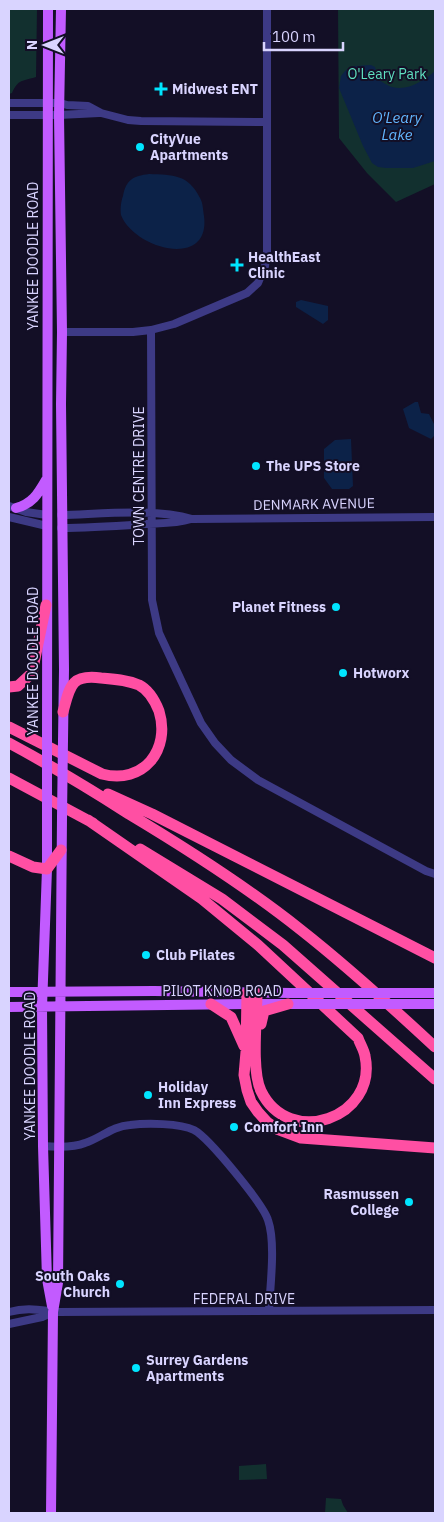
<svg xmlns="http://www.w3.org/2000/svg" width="444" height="1522" font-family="'IBM Plex Sans',sans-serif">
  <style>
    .green { fill: #12302f }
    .water { fill: #0c2248 }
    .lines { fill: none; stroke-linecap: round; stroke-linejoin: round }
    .minor { stroke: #3d3a85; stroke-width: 8 }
    .major { stroke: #c25bff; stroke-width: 10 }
    .highway { stroke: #ff4fa3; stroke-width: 11 }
    .major-bridge { stroke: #c25bff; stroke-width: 10 }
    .poi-dot { fill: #00e5ff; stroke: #130f26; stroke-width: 2 }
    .labels { text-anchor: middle; stroke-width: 4; stroke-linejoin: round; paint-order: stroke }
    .park-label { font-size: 14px; fill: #5fe0c0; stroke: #130f26 }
    .poi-label { font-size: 14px; font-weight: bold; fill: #d9d4ff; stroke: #130f26; text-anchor: start }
    .street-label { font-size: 14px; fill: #d9d4ff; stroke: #130f26 }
    .water-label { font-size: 15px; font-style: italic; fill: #62b6ff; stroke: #130f26 }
  </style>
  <rect width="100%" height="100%" fill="#130f26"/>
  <!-- green -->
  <path class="green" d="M9,9h28l-1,68c-13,4 -18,2 -24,16l-3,1z
    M338,9h97v175l-39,18 -29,-29 -28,-35z
    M266,1464l1,15 -28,1v-14z
    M326,1498l15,1 2,6 5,8h-23z"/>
  <!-- water -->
  <path class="water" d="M371,65l4,2 3,12c4,3 10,7 14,8 17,4 31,-6 43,-16v90l-22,7h-27l-8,-1 -6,-4 -9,-17 -24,-58 2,-12 5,-6 8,-4z
    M149,174c24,1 39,0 51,24 3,5 3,12 4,18 7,54 -70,33 -83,-1 -1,-5 0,-14 2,-19 3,-16 10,-20 26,-22z
    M301,300l27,6v14l-5,4 -27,-17v-5z
    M415,402h3l3,11 8,1 6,12 -1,10 -3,3 -22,-11 -6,-19z
    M351,439l2,47 -4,3h-17l-8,-11v-29l11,-9z"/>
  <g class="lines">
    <!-- minor -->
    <path class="minor" d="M9,103h51l7,2 21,1 13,7 27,7 13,1 126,1
      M9,115h50l40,-2
      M151,330l1,270 7,33 42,90 14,20 16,17 27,20 168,91 9,3
      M62,332h71l18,-2 23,-6 73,-31 11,-10 7,-17 2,-13v-244
      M9,506l17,6 21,3
      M61,515c40,-1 94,-7 131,4l243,-2
      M9,517l38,9
      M61,528c28,0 55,-2 83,-4 16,-1 31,0 47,-5
      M43,1146c13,1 30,2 42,-3 16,-5 27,-17 45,-18 16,-2 50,-2 64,5 15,8 69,74 74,90 8,23 2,66 1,91
      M9,1312c18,-5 30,-2 48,0l378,-2
      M9,1324l33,-7 11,-5"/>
    <!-- major -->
    <path class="major" d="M61,9l-2,106 3,217 -1,72 3,265 -1,71
      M16,508c16,-4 22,-14 30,-28
      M47,737l1,-728
      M47,807v62l-5,138 1,139 4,133 5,27
      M9,992l145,-1 138,2
      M400,993h35
      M404,1004h31
      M9,1007l238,-3h57
      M51,1513l2,-201 5,-29 4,-466"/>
    <!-- highway -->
    <path class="highway" d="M9,687l9,-1 14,-13 14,-68
      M9,727l93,47c41,11 69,-24 57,-63 -4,-10 -10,-21 -20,-26 -12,-5 -25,-6 -38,-7 -30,-4 -31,8 -38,34
      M9,743c41,22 81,46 120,71 60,36 118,73 172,116 47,37 91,77 134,117
      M9,778l84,45
      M108,794l44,20 283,144
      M88,820l114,79 56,46 100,93c2,6 6,12 7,18 13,62 -76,93 -104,35 -10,-21 -4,-73 -4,-98
      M140,849l82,50 61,46 152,134
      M9,856l24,11 14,2 14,-19
      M247,993l-1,59 -2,23 3,15 4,12 7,10 9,10 10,7 24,9 134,10
      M211,1004l20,13 13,29
      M261,1024l3,-13 24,-7"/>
    <!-- major-bridge -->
    <path class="major-bridge" d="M47,737v70
      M62,817l1,-77
      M292,993h108
      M304,1004h100"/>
  </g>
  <!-- markers -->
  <g class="poi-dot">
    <path d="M158.5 81.5h5v5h5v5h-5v5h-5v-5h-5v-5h5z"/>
    <circle cx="140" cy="147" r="5"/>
    <path d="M234.5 257.5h5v5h5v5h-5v5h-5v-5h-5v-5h5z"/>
    <circle cx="256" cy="466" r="5"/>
    <circle cx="336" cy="607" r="5"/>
    <circle cx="343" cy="673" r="5"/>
    <circle cx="146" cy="955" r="5"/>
    <circle cx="148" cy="1095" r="5"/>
    <circle cx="234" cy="1127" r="5"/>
    <circle cx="409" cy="1202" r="5"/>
    <circle cx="120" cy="1284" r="5"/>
    <circle cx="136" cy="1368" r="5"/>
  </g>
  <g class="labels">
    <!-- park labels -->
    <g class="park-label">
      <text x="387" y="79">O'Leary Park</text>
    </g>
    <!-- poi labels -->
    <g class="poi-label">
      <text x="172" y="94">Midwest ENT</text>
      <text x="150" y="144">CityVue<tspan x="150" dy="16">Apartments</tspan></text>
      <text x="248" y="262">HealthEast<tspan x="248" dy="16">Clinic</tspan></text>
      <text x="266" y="471">The UPS Store</text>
      <text x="326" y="612" text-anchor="end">Planet Fitness</text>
      <text x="353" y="678">Hotworx</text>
      <text x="156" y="960">Club Pilates</text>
      <text x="158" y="1092">Holiday<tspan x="158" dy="16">Inn Express</tspan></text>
      <text x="244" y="1132">Comfort Inn</text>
      <text x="399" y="1199" text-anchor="end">Rasmussen<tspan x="399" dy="16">College</tspan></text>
      <text x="110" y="1281" text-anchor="end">South Oaks<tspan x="110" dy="16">Church</tspan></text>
      <text x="146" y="1365">Surrey Gardens<tspan x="146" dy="16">Apartments</tspan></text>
    </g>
    <!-- street labels -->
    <g class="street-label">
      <text transform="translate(33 256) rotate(-90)" y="5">YANKEE DOODLE ROAD</text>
      <text transform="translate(139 476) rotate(-90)" y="5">TOWN CENTRE DRIVE</text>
      <text transform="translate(314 504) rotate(-1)" y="5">DENMARK AVENUE</text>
      <text transform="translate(33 661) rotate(-90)" y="5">YANKEE DOODLE ROAD</text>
      <text x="222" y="996">PILOT KNOB ROAD</text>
      <text transform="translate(30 1066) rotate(-90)" y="5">YANKEE DOODLE ROAD</text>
      <text x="244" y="1304">FEDERAL DRIVE</text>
    </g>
    <!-- water labels -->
    <g class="water-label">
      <text x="397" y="123">O'Leary<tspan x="397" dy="17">Lake</tspan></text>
    </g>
  </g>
  <!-- border -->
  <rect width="444" height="1522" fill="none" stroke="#d9d4ff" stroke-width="20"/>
  <!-- north arrow -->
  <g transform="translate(45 45) rotate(270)" stroke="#130f26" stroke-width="4" paint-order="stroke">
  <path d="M0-4L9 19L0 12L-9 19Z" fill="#d9d4ff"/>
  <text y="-8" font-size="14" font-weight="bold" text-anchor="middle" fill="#d9d4ff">N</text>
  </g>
  <!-- scale -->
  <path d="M264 42v8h79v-8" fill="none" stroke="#d9d4ff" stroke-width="2.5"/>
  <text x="272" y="42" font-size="15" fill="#d9d4ff" stroke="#130f26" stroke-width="4" paint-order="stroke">100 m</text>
</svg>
